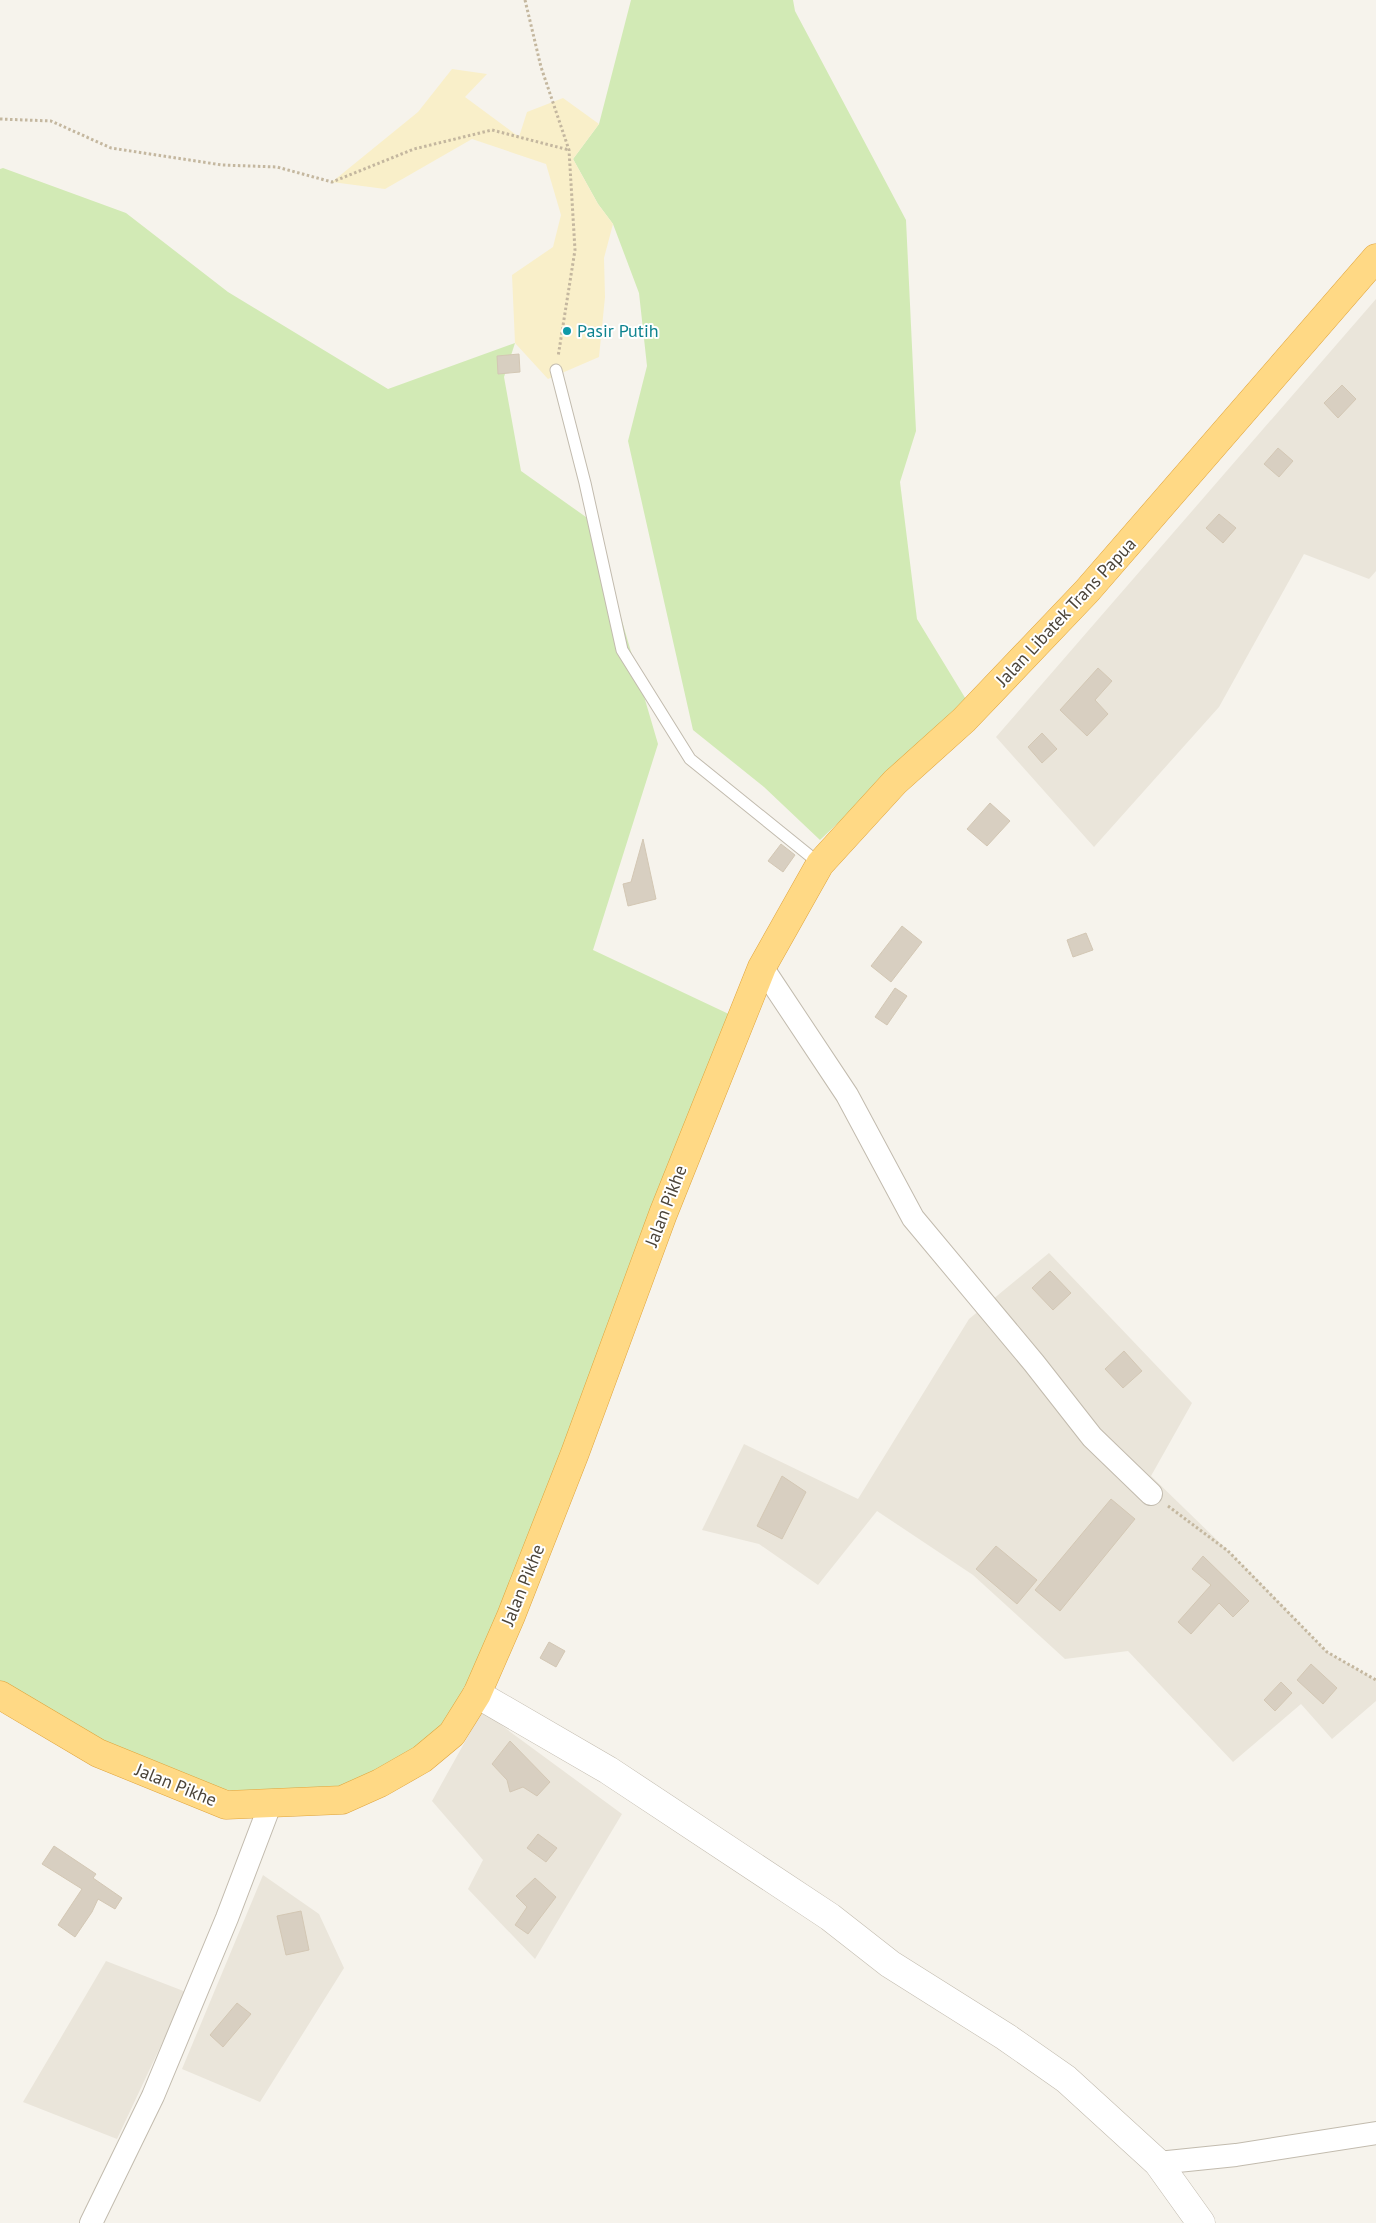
<svg xmlns="http://www.w3.org/2000/svg" width="1376" height="2223" font-family="'PT Sans',sans-serif">
  <style>
    .residential { fill: #eae5da }
    .green { fill: #d2eab5 }
    .sand { fill: #f9efc9 }
    .building { fill: #d8cfc1; stroke: #d3c7b4 }
    .lines { fill: none; stroke-linecap: round; stroke-linejoin: round }
    .service-casing { stroke: #c2bbae; stroke-width: 13 }
    .minor-casing { stroke: #c2bbae; stroke-width: 24 }
    .tertiary-casing { stroke: #c2bbae; stroke-width: 29 }
    .trunk-casing { stroke: #e0a43c; stroke-width: 29 }
    .path { stroke: #c4b79f; stroke-width: 3; stroke-dasharray: 2.5 2.5; stroke-linecap: butt }
    .service { stroke: #fff; stroke-width: 11 }
    .minor { stroke: #fff; stroke-width: 22 }
    .tertiary { stroke: #fff; stroke-width: 28 }
    .trunk { stroke: #ffd985; stroke-width: 28 }
    .culture-dot { fill: #0f9aa8; stroke: #fff; stroke-width: 2 }
    .labels { text-anchor: middle; stroke-width: 4; stroke-linejoin: round; paint-order: stroke }
    .culture-label { font-size: 18px; fill: #0d838f; stroke: #fff; text-anchor: start }
    .street-label { font-size: 18px; fill: #4b4439; stroke: #fff }
  </style>
  <rect width="100%" height="100%" fill="#f6f3ec"/>
  <!-- residential -->
  <path class="residential" d="M1376,299v272l-7,8 -65,-25 -85,153 -125,140 -98,-110z
    M1049,1253l143,150 -41,73 104,101 72,75 49,28v21l-44,38 -31,-35 -68,58 -105,-111 -63,8 -92,-84 -96,-64 -59,74 -59,-41 -57,-14 42,-86 114,55 111,-180z
    M482,1711l140,103 -87,145 -67,-70 15,-29 -51,-59z
    M263,1875l56,39 25,54 -84,134 -78,-33z
    M106,1961l80,31 -69,147 -94,-37z"/>
  <!-- green -->
  <path class="green" d="M631,0h162l2,11 111,209 10,211 -16,51 17,137 50,82 -147,139 -56,-53 -71,-57 -65,-289 19,-75 -8,-73 -26,-69 -15,-20 -25,-45 26,-35z
    M3,168l123,45 102,79 160,97 127,-46 -11,34 17,94 72,51 65,222 -65,206 140,66 -260,670 -41,59 -74,43 -116,5 -61,-13 -93,-46 -88,-53v-1512z"/>
  <!-- sand -->
  <path class="sand" d="M452,69l35,5 -22,23 54,40 8,-25 36,-14 36,26 -26,35 25,45 15,20 -9,34 1,39 -6,60 -51,22 -33,-36 -3,-68 41,-28 8,-32 -15,-51 -74,-25 -87,50 -53,-7 86,-70z"/>
  <!-- building -->
  <path class="building" d="M519,354l1,18 -22,2 -1,-18z
    M1342,385l14,14 -18,19 -14,-15z
    M1278,448l15,13 -14,16 -15,-13z
    M1219,514l17,14 -13,15 -17,-15z
    M1098,668l14,13 -17,19 13,14 -21,22 -27,-26z
    M1042,733l15,16 -15,14 -14,-16z
    M990,803l20,18 -23,25 -20,-17z
    M643,839l13,60 -28,7 -5,-22 8,-2z
    M781,844l14,11 -12,17 -15,-11z
    M902,926l20,16 -31,40 -20,-16z
    M1086,933l7,17 -20,7 -6,-17z
    M895,988l12,8 -20,29 -12,-8z
    M1050,1271l21,22 -18,17 -21,-22z
    M1124,1351l18,20 -19,17 -18,-19z
    M782,1476l24,16 -24,47 -25,-13z
    M1111,1499l24,20 -75,92 -25,-21z
    M996,1546l41,34 -20,24 -41,-35z
    M1203,1556l46,45 -16,16 -14,-14 -28,31 -13,-12 33,-37 -19,-16z
    M549,1642l16,9 -9,16 -16,-9z
    M1311,1664l26,24 -14,16 -26,-24z
    M1281,1682l11,11 -17,18 -11,-11z
    M510,1741l40,41 -13,14 -14,-9 -13,5 -3,-12 -15,-16z
    M538,1834l19,14 -11,14 -19,-14z
    M54,1846l42,28 -3,4 29,20 -7,11 -17,-10 -6,13 -17,25 -17,-12 24,-36 -40,-25z
    M535,1878l21,19 -28,37 -13,-9 12,-18 -11,-11z
    M301,1911l8,39 -23,5 -9,-39z
    M237,2003l14,11 -28,33 -13,-12z"/>
  <g class="lines">
    <defs>
      <path id="service" d="M556,370l29,113 37,167 68,109 130,105"/>
      <path id="minor" d="M762,967l85,128 66,123 121,145 58,74 59,57
        M1158,2163l78,-8 140,-22
        M91,2223l62,-127 74,-178 43,-113"/>
      <path id="tertiary" d="M477,1694l131,76 222,147 60,47 116,73 60,42 92,84 43,60"/>
      <path id="trunk" d="M0,1695l98,58 128,52 116,-5 38,-17 42,-24 30,-25 25,-40 34,-78 64,-163 88,-239 99,-247 58,-103 75,-82 69,-62 123,-129 289,-333"/>
    </defs>
    <!-- service casing -->
    <use href="#service" class="service-casing"/>
    <!-- minor casing -->
    <use href="#minor" class="minor-casing"/>
    <!-- tertiary casing -->
    <use href="#tertiary" class="tertiary-casing"/>
    <!-- trunk casing -->
    <use href="#trunk" class="trunk-casing"/>
    <!-- path -->
    <path class="path" d="M525,0l16,67 28,83 6,100 -17,107
      M0,119l51,2 60,27 111,17 55,2 55,15 82,-33 78,-19 77,20
      M1168,1506l60,45 99,101 49,28"/>
    <!-- service -->
    <use href="#service" class="service"/>
    <!-- minor -->
    <use href="#minor" class="minor"/>
    <!-- tertiary -->
    <use href="#tertiary" class="tertiary"/>
    <!-- trunk -->
    <use href="#trunk" class="trunk"/>
  </g>
  <!-- markers -->
  <circle class="culture-dot" cx="567" cy="331" r="5"/>
  <g class="labels">
    <!-- culture labels -->
    <g class="culture-label">
      <text x="577" y="337">Pasir Putih</text>
    </g>
    <!-- street labels -->
    <g class="street-label">
      <text transform="translate(1066 612) rotate(-47)" y="6">Jalan Libatek Trans Papua</text>
      <text transform="translate(666 1206) rotate(-69)" y="6">Jalan Pikhe</text>
      <text transform="translate(523 1585) rotate(-68)" y="6">Jalan Pikhe</text>
      <text transform="translate(176 1785) rotate(22)" y="6">Jalan Pikhe</text>
    </g>
  </g>
</svg>
